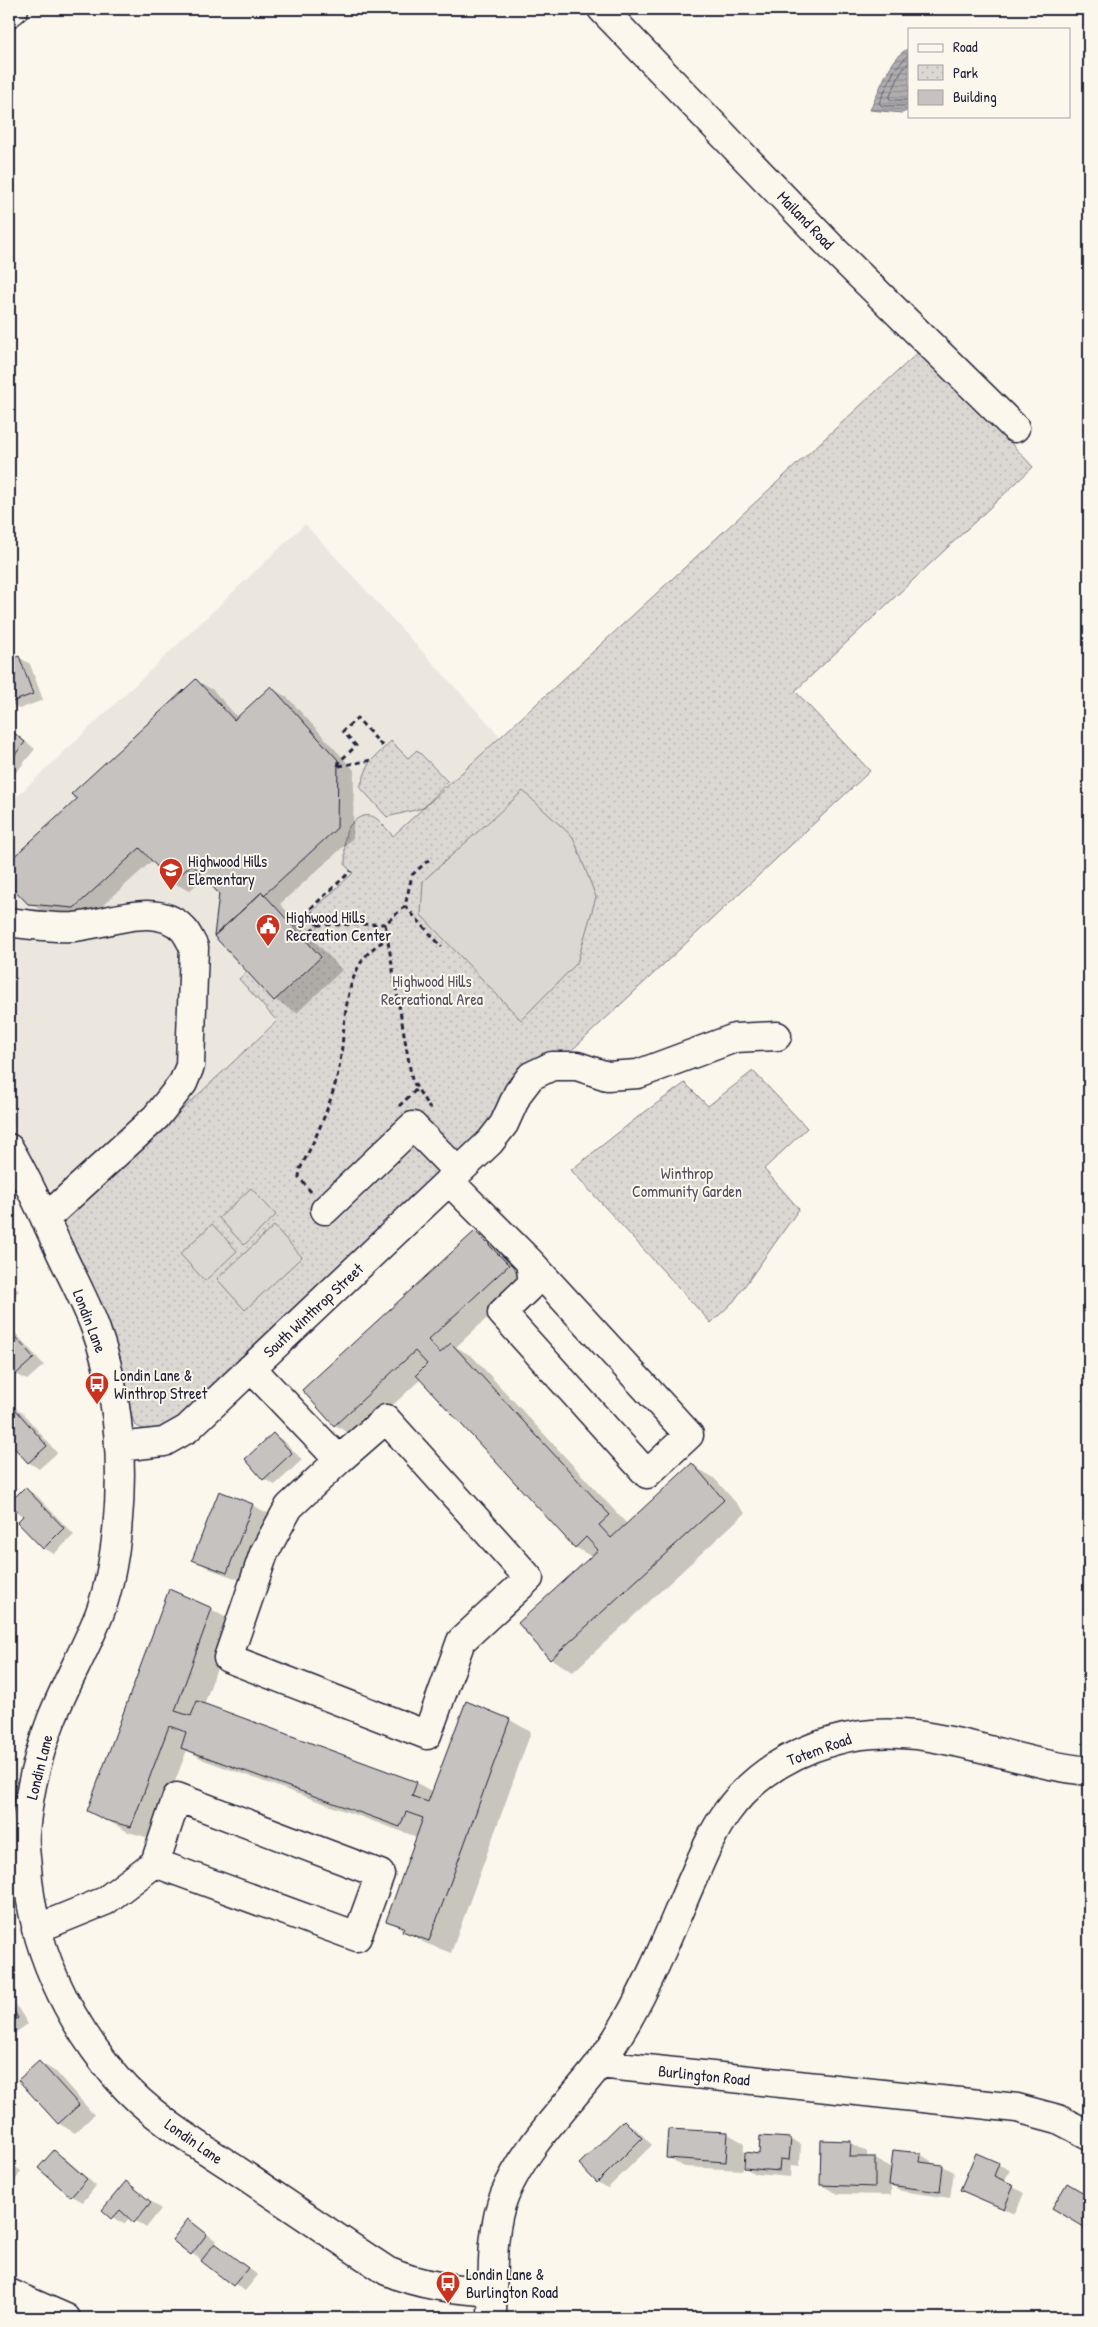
<svg xmlns="http://www.w3.org/2000/svg" width="1098" height="2327" font-family="'Patrick Hand',sans-serif">
  <style>
    .built { fill: #ebe7df }
    .park { fill: url(#park-dots); stroke: #7e7d87 }
    .pitch { fill: #dbd8d3; stroke: #7e7d87 }
    .water { fill: url(#water-rules); stroke: #787681 }
    .shadow { fill: #0003 }
    .lines { fill: none; stroke-linecap: round; stroke-linejoin: round }
    .shore { stroke: #5b5a6a; stroke-width: 1 }
    .building { fill: #c6c2c0; stroke: #22223b }
    .minor-casing { stroke: #22223b; stroke-width: 31 }
    .major-casing { stroke: #22223b; stroke-width: 31 }
    .path { stroke: #22223b; stroke-width: 3; stroke-dasharray: 5 4; stroke-linecap: butt }
    .minor { stroke: #fbf7ec; stroke-width: 28 }
    .major { stroke: #fbf7ec; stroke-width: 28 }
    .labels { text-anchor: middle; stroke-width: 4; stroke-linejoin: round; paint-order: stroke }
    .street-label { font-size: 16px; fill: #22223b; stroke: #fbf7ec }
    .poi-label { font-size: 16px; fill: #22223b; stroke: #fbf7ec; text-anchor: start }
    .park-label { font-size: 16px; fill: #505061; stroke: #fbf7ec }
  </style>
  <defs>
    <pattern id="park-dots" width="8" height="8" patternUnits="userSpaceOnUse" patternTransform="scale(1.25)"><rect width="8" height="8" fill="#dbd8d3"/><path d="M2 2h.1M6 6h.1" fill="none" stroke="#bcb9b6" stroke-width="1.8" stroke-linecap="round"/></pattern>
    <pattern id="water-rules" width="6" height="5" patternUnits="userSpaceOnUse" patternTransform="scale(1.25)"><rect width="6" height="5" fill="#b1aeb0"/><path d="M0 2.5h6" fill="none" stroke="#908d90"/></pattern>
  </defs>
  <rect width="100%" height="100%" fill="#fbf7ec"/>
  <filter id="ink" filterUnits="userSpaceOnUse"><feTurbulence type="fractalNoise" baseFrequency=".02" numOctaves="2"/><feDisplacementMap in="SourceGraphic" scale="10" xChannelSelector="R" yChannelSelector="G"/><feConvolveMatrix kernelMatrix="1 2 1 2 8 2 1 2 1" color-interpolation-filters="sRGB"/></filter>
  <g filter="url(#ink)">
    <!-- built -->
    <path class="built" d="M305,524l196,213 -262,242 38,41 -216,203 -21,-48 -31,-57v-314z"/>
    <!-- park -->
    <path class="park" d="M923,348l110,119 -238,224 75,80 -692,648c-18,10 -24,17 -43,6l-74,-202 216,-202 -38,-42 114,-106 -8,-8c1,-10 -2,-23 1,-32 4,-13 20,-23 31,-14 6,5 11,12 16,17z
      M391,741l17,17 9,-8 31,32 -25,26 -36,9 -27,-30 9,-24z
      M753,1071l54,57 -43,41 35,40 -65,92 -23,22 -140,-153 67,-53 47,-34 23,23z"/>
    <!-- pitch -->
    <path class="pitch" d="M523,791l50,46 23,60 -19,66 -56,57 -100,-105 2,-34z
      M251,1188l25,27 -32,30 -25,-27z
      M212,1224l25,27 -32,30 -25,-27z
      M274,1226l28,31 -57,53 -28,-31z"/>
    <!-- water -->
    <path class="water" d="M909,48v62l-7,3 -32,-3c10,-20 19,-52 39,-62z"/>
    <!-- shadow -->
    <path class="shadow" d="M19,657l11,7 13,36 -24,9 -10,-6v-42z
      M197,681l16,9 25,28 33,-30 16,9 67,73 -1,68 -73,66 62,66 -45,43 -22,-13 -55,-106 -15,-17 -16,14 -17,-9 -19,-22 -62,56 -45,-3 -17,-10 -20,-21v-19l69,-64z
      M9,728l26,21 -25,31 -1,-1z
      M475,1232l22,13 33,33 -74,69 17,10 154,167 65,-59 22,13 31,35 -172,159 -22,-13 41,-102 -17,-10 -154,-168 -64,59 -22,-13 -31,-35z
      M9,1280l10,11 -10,9z
      M9,1326l35,39 -17,15 -11,-6 -7,-8z
      M11,1406l11,6 35,41 -18,16 -11,-7 -19,-22v-32z
      M273,1434l11,7 18,19 -27,25 -11,-6z
      M25,1489l11,6 38,40 -20,19 -10,-6z
      M252,1505l17,9 -26,67 -33,-12 -16,-10z
      M211,1609l22,13 -29,83 213,78 16,9 77,-72 21,12 -80,221 -26,-10 -38,-23 30,-83 -213,-77 -17,-10 -34,89 -25,-7 -39,-22z
      M9,1994l19,30 -19,13z
      M39,2062l17,10 38,43 -19,18 -17,-10z
      M625,2122l10,6 17,17 -44,43 -11,-6z
      M728,2134l16,9 -1,27 -59,-3 -16,-10z
      M791,2139l10,6 -1,21 -9,-1 -1,12 -34,-3 -11,-6 15,-13z
      M850,2142l17,10v6l8,1 17,9 28,-14 11,7v3l12,2 11,6 -4,26 -49,-7 -10,-6v10l-53,-1 -17,-9z
      M54,2152l11,6 31,28 -13,16 -11,-6z
      M977,2155l33,15 -6,12 20,11 -9,21 -53,-25z
      M9,2163l12,8 -12,20z
      M126,2183l35,26 -15,19 -16,-11 -6,7 -21,-14z
      M188,2221l29,20 -3,3 44,31 -13,16 -72,-51z"/>
    <g class="lines">
      <!-- shore -->
      <path class="shore" d="M909,54l-14,15 -16,34 3,3h27
        M909,62l-8,10 -12,26 2,2h18"/>
    </g>
    <!-- building -->
    <path class="building" d="M19,656l14,38 -24,9v-43z
      M196,679l38,41 37,-34 67,74 -1,68 -73,67 -2,-3 -48,44 5,-42 -27,-30 -20,19 -32,-35 -66,60 -46,-4 -19,-20v-23l68,-62 -6,-5z
      M9,729l16,13 -16,20z
      M262,892l59,65 -47,44 -60,-65z
      M475,1231l34,34 -81,75 12,13 11,-10 159,172 -11,10 12,13 81,-75 32,37 -174,160 -32,-37 80,-73 -12,-13 -11,11 -159,-173 11,-11 -12,-13 -81,75 -32,-36z
      M9,1330l25,28 -19,17 -6,-7z
      M11,1404l36,42 -19,17 -19,-21v-36z
      M273,1433l19,20 -29,27 -18,-21z
      M25,1487l39,41 -21,21 -26,-27 6,-6 -14,-13z
      M219,1491l34,13 -26,69 -35,-13z
      M169,1589l43,19 -37,103 16,5 6,-15 220,81 -5,14 16,6 38,-101 44,18 -81,222 -27,-10 2,-4 -18,-6 37,-103 -17,-6 -6,15 -219,-79 5,-16 -17,-6 -38,101 -26,-7 -18,-9z
      M9,2003l9,15 -9,6z
      M39,2061l40,44 -21,19 -40,-44z
      M624,2120l18,18 -45,45 -18,-19z
      M668,2129l60,3 -2,30 -60,-4z
      M760,2136l31,2 -2,22 -9,-1 -1,12 -35,-3 1,-16 14,2z
      M821,2140l30,1 -1,16h25v30l-55,-2z
      M54,2150l33,29 -16,18 -33,-29z
      M893,2150l28,3 -1,9 23,3 -3,27 -51,-7z
      M976,2153l23,10 -5,13 20,9 -10,24 -44,-19z
      M126,2181l25,21 -17,21 -14,-13 -8,9 -10,-9z
      M1067,2183l22,13v34l-37,-22z
      M188,2219l19,15 -16,21 -19,-15z
      M215,2243l33,25 -15,18 -32,-25z"/>
    <g class="lines">
      <defs>
        <path id="minor" d="M602,9l233,242 180,177
          M9,13l5,-4
          M9,922c22,3 43,6 65,5 34,-3 83,-27 110,3 4,5 7,12 10,17l-4,119 -7,17 -27,34 -111,102
          M9,1148c19,32 34,66 50,101 12,26 26,51 36,78 24,65 29,135 22,204 -3,28 -8,58 -18,84 -14,35 -33,68 -47,103 -14,36 -24,77 -27,116 -1,11 1,23 2,33 5,79 39,151 90,211 32,37 75,63 115,89 52,35 103,70 155,104 34,15 68,18 106,21
          M449,1181l81,81 3,21 -31,30 145,161 42,-39 -159,-173
          M325,1210l88,-84 45,46
          M251,1368l88,92 47,-41 143,159 -68,63 -34,94 -199,-77 36,-105 25,-46 50,-47
          M119,1447l45,-5 23,-13 303,-287 14,-18 14,-31 13,-17 21,-10h25l30,10 31,-2 97,-36 42,-2
          M36,1929l69,-28 50,-38 202,74 23,-63 -203,-77 -22,66
          M599,2064l418,44 41,11 31,16
          M492,2318c1,-38 -2,-89 13,-124 21,-49 61,-87 93,-128 11,-14 20,-30 29,-45 25,-44 43,-90 63,-136 11,-24 21,-51 37,-73 26,-36 64,-59 106,-71 85,-26 172,22 256,30"/>
        <path id="major" d="M9,2293l57,25"/>
      </defs>
      <!-- minor casing -->
      <use href="#minor" class="minor-casing"/>
      <!-- major casing -->
      <use href="#major" class="major-casing"/>
      <!-- path -->
      <path class="path" d="M338,766l2,-5 16,-15 -13,-15 14,-13 27,30
        M339,766l33,-6
        M405,906l37,41
        M385,924l27,156 18,29
        M317,925l-7,-16 41,-38
        M304,937l13,-12 68,-1 20,-18 7,-31 20,-18
        M399,1106l18,-17
        M311,1192l-12,-15 1,-8c16,-31 30,-62 38,-96 10,-45 0,-111 50,-134"/>
      <!-- minor -->
      <use href="#minor" class="minor"/>
      <!-- major -->
      <use href="#major" class="major"/>
    </g>
  </g>
  <!-- icons -->
  <defs>
    <symbol id="school-pin" viewBox="-11 -11 22 30"><path d="M0 17L-7.5 6A9.5 9.5 0 1 1 7.5 6Z" fill="#c8321e" stroke="#fbf7ec"/><path d="M0-5L7-2L0 1L-7-2ZM-4 1L0 2.5L4 1V4Q0 6-4 4Z" fill="#fff"/></symbol>
    <symbol id="civic-pin" viewBox="-11 -11 22 30"><path d="M0 17L-7.5 6A9.5 9.5 0 1 1 7.5 6Z" fill="#c8321e" stroke="#fbf7ec"/><path d="M-.6-6.5H3V-4.5H.6V-3L4-1V1h2V6H-6V1h2V-1L-.6-3ZM-1.2 2.5V6h2.4V2.5Z" fill="#fff"/></symbol>
    <symbol id="bus-pin" viewBox="-11 -11 22 30"><path d="M0 17L-7.5 6A9.5 9.5 0 1 1 7.5 6Z" fill="#c8321e" stroke="#fbf7ec"/><path d="M-5-6H5V4H4V6H2V4H-2V6H-4V4H-5ZM-3.5-4V0h7V-4ZM-3.5 1.2v1.5H-2V1.2ZM2 1.2v1.5H3.5V1.2Z" fill="#fff"/></symbol>
  </defs>
  <g fill-rule="evenodd">
    <use href="#school-pin" x="157" y="856" width="28" height="38"/>
    <use href="#civic-pin" x="254" y="912" width="28" height="38"/>
    <use href="#bus-pin" x="83" y="1370" width="28" height="38"/>
    <use href="#bus-pin" x="434" y="2269" width="28" height="38"/>
  </g>
  <g class="labels">
    <!-- street labels -->
    <g class="street-label">
      <text transform="translate(806 220) rotate(46)" y="6">Mailand Road</text>
      <text transform="translate(313 1310) rotate(-43)" y="6">South Winthrop Street</text>
      <text transform="translate(90 1321) rotate(69)" y="6">Londin Lane</text>
      <text transform="translate(819 1749) rotate(-20)" y="6">Totem Road</text>
      <text transform="translate(39 1767) rotate(-76)" y="6">Londin Lane</text>
      <text transform="translate(704 2075) rotate(6)" y="6">Burlington Road</text>
      <text transform="translate(194 2141) rotate(35)" y="6">Londin Lane</text>
    </g>
    <!-- poi labels -->
    <g class="poi-label">
      <text x="188" y="867">Highwood Hills<tspan x="188" dy="18">Elementary</tspan></text>
      <text x="286" y="923">Highwood Hills<tspan x="286" dy="18">Recreation Center</tspan></text>
      <text x="114" y="1381">Londin Lane &amp;<tspan x="114" dy="18">Winthrop Street</tspan></text>
      <text x="466" y="2280">Londin Lane &amp;<tspan x="466" dy="18">Burlington Road</tspan></text>
    </g>
    <!-- park labels -->
    <g class="park-label">
      <text x="432" y="987">Highwood Hills<tspan x="432" dy="18">Recreational Area</tspan></text>
      <text x="687" y="1179">Winthrop<tspan x="687" dy="18">Community Garden</tspan></text>
    </g>
  </g>
  <!-- margin -->
  <rect width="1098" height="2327" fill="none" stroke="#fbf7ec" stroke-width="30"/>
  <rect x="15" y="15" width="1068" height="2297" fill="none" stroke="#22223b" stroke-width="2" filter="url(#ink)"/>
  <!-- legend -->
  <rect x="908" y="28" width="162" height="90" fill="#fbf7ec" stroke="#a4a2a5"/>
  <rect x="918" y="44" width="25" height="8" fill="#fbf7ec" stroke="#a4a2a5"/>
  <text x="953" y="52" font-size="15" fill="#22223b">Road</text>
  <rect x="918" y="65" width="25" height="15" fill="url(#park-dots)" stroke="#a4a2a5"/>
  <text x="953" y="78" font-size="15" fill="#22223b">Park</text>
  <rect x="918" y="90" width="25" height="15" fill="#c6c2c0" stroke="#a4a2a5"/>
  <text x="953" y="102" font-size="15" fill="#22223b">Building</text>
</svg>
